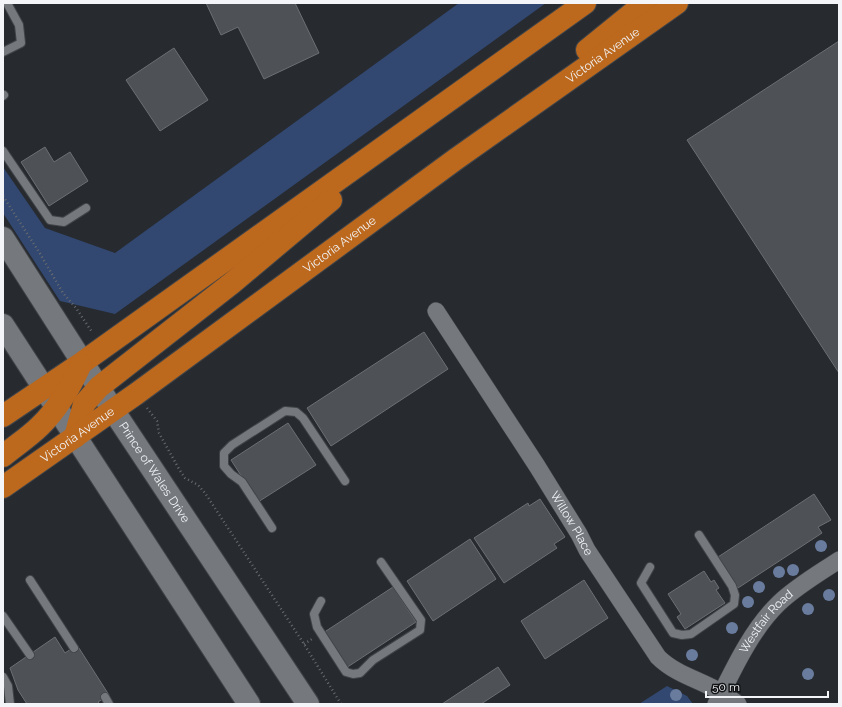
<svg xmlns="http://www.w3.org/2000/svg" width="842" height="707" font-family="Raleway,sans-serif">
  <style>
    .green { fill: #324870 }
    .building { fill: #4e5156; stroke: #6c6f74 }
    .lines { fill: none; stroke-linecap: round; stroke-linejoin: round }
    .service-casing { stroke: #424548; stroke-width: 10 }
    .minor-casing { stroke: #424548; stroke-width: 18 }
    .secondary-casing { stroke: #424548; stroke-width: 24 }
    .trunk-casing { stroke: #424548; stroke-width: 24 }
    .path { stroke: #686b6f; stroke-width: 2.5; stroke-dasharray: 1 3; stroke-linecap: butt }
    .service { stroke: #75797e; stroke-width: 8 }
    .minor { stroke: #75797e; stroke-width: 17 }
    .secondary { stroke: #75797e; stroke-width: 22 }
    .trunk { stroke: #bc681d; stroke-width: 22 }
    .tree { fill: #697c9e }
    .labels { text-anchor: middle; stroke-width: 3.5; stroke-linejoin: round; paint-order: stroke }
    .street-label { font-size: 12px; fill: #f3f5f8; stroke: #111315 }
  </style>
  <rect width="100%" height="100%" fill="#272a2f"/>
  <!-- green -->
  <path class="green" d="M459,3h87l-431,311 -55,-13 -57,-88v-46l42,61 70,25z
    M667,686l20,10 6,8h-54z"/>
  <!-- building -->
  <path class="building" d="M206,3h89l24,50 -55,26 -26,-52 -17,8z
    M839,41v332l-152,-233z
    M174,48l34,52 -48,31 -34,-51z
    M45,147l9,15 16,-10 18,29 -39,25 -28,-44z
    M424,332l24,37 -117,77 -24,-38z
    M288,423l28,42 -58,37 -27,-42z
    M814,494l17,26 -13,7 4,6 -84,55 -20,-31z
    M540,499l25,38 -11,7 3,4 -53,35 -30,-45 54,-35 1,3z
    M470,539l26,40 -63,42 -26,-40z
    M704,571l7,11 3,-2 5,8 -3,2 9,13 -40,26 -8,-12 4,-3 -13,-20z
    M584,580l24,38 -63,41 -24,-38z
    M393,587l23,35 -70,46 -23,-35z
    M55,637l10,16 12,-8 32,50 -11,7 2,2h-73l-9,-14 -8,-22z
    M498,667l12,18 -29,19h-39z"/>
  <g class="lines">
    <defs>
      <path id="service" d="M3,52l18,-9 -2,-18 -12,-22
        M3,96l1,-1
        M3,151l47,69 14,2 22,-14
        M272,528l-30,-46 -11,-8 -7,-8v-13l8,-8 53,-34 11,1 7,6 42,63
        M650,567l-9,16 32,50 9,2 9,-1 43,-30 1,-9 -3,-9 -33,-51
        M30,580l44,68
        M321,601l-7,13 3,13 29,45 7,2 7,-1 13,-13 47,-30 1,-10 -40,-58
        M3,616l27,39
        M3,677l5,9 2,18
        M105,697l4,7"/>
      <g id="minor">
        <path id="s1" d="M436,311l101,155 42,68 8,16 71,107c18,18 43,23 64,36 5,3 10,7 16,11"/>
        <path id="s2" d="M716,704c17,-34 35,-74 63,-101 18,-17 39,-29 60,-43"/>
      </g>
      <g id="secondary">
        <path id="s3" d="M3,238l110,172 195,294"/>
        <path d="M3,325l246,379"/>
      </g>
      <g id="trunk">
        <path d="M587,50l58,-47"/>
        <path d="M3,416l80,-54 502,-359"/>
        <path d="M75,437l9,-33 15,-17 133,-104 99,-83"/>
        <path d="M3,456c12,-10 26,-19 37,-30 18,-17 31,-40 41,-62"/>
        <path id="s4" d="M3,487l133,-93 320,-235 221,-156"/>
      </g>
    </defs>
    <!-- service casing -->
    <use href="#service" class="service-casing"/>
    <!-- minor casing -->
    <use href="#minor" class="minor-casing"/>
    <!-- secondary casing -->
    <use href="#secondary" class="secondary-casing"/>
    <!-- trunk casing -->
    <use href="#trunk" class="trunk-casing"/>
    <!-- path -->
    <path class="path" d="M3,196l36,56 24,41 13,15 16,24
      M147,408l10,13 2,12 20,36 6,9 13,7 7,8 99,151 37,60
      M304,644l8,-5"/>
    <!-- service -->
    <use href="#service" class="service"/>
    <!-- minor -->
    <use href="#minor" class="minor"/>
    <!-- secondary -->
    <use href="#secondary" class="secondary"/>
    <!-- trunk -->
    <use href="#trunk" class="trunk"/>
  </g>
  <!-- trees -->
  <g class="tree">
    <circle cx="821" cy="546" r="6"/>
    <circle cx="793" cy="570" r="6"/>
    <circle cx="779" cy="572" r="6"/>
    <circle cx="759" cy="587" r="6"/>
    <circle cx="829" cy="595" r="6"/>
    <circle cx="748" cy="602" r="6"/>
    <circle cx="808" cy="609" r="6"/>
    <circle cx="732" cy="628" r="6"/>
    <circle cx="692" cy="655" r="6"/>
    <circle cx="808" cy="674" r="6"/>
    <circle cx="676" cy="695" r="6"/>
  </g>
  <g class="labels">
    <!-- street labels -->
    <g class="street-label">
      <text dy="4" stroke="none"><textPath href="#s4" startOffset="739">Victoria Avenue</textPath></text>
      <text dy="4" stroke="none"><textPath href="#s4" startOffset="415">Victoria Avenue</textPath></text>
      <text dy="4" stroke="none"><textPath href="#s4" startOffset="91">Victoria Avenue</textPath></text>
      <text dy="4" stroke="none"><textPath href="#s3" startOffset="279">Prince of Wales Drive</textPath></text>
      <text dy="4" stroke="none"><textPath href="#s1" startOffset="252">Willow Place</textPath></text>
      <text dy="4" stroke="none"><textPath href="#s2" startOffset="97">Westfair Road</textPath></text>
    </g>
  </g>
  <!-- border -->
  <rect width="842" height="707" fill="none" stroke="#f3f5f8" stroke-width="8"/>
  <!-- scale -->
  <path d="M706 691v6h122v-6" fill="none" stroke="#f3f5f8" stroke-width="2"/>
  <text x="712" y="691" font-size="12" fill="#f3f5f8" stroke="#111315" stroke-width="3" paint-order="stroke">50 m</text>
</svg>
